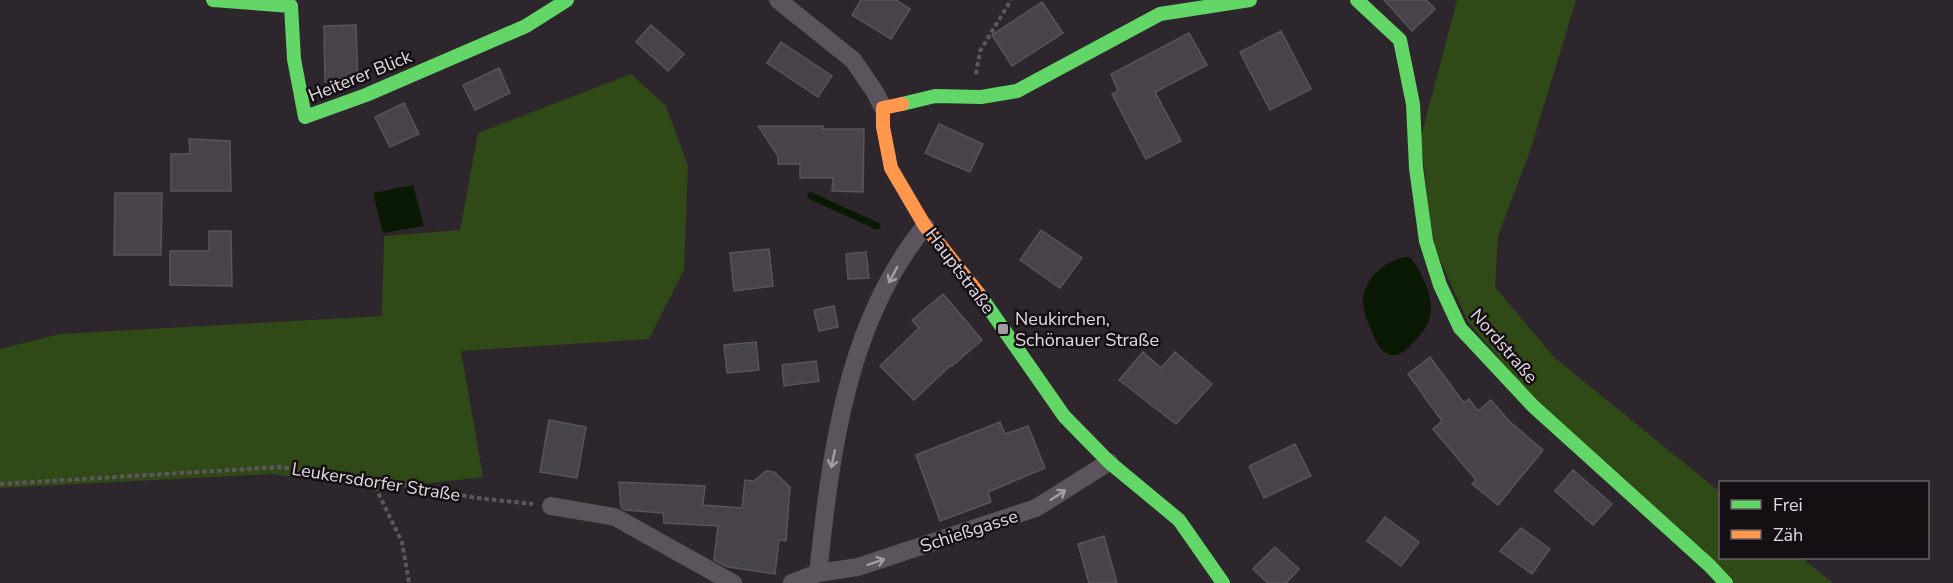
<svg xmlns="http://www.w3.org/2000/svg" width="1953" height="583" font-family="'Nunito Sans',sans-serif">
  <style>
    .green { fill: #304a17 }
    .water { fill: #0a1904 }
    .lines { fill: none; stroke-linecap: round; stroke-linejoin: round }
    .stream { stroke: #0a1904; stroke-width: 7 }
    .building { fill: #484348; stroke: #5a545a; stroke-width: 1.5 }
    .path { stroke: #5d565d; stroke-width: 4; stroke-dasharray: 4.5 3; stroke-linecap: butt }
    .street { stroke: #5c545c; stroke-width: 18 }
    .fast { stroke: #63d668; stroke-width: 14 }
    .slow { stroke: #ff974d; stroke-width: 14 }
    .oneway { stroke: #a59da5 }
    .poi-dot { fill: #a29aa1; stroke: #150f14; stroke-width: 2 }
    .labels { text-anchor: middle; stroke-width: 5; stroke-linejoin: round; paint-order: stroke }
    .street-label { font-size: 18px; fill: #e1d8e0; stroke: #150f14 }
    .poi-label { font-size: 18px; fill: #e1d8e0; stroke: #150f14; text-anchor: start }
  </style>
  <rect width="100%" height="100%" fill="#2d262d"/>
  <!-- green -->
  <path class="green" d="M1457,0h119l-46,151 -32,85 -3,51 59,70 166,135v66h82l31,25h-100l-195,-179 -70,-82 -36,-80 -11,-105z
    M631,74l35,32 22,60 -4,104 -35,69 -188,12 22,126 -106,12 -104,-15 -273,14v-139l60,-15 322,-18 2,-80 76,-6 18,-97z"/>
  <!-- water -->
  <path class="water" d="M413,185l11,41 -41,7 -10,-40z
    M1405,257l6,1c12,16 26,44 17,65 -4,9 -13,18 -20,25 -6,5 -13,10 -20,6 -8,-3 -13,-14 -16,-22 -4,-10 -9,-20 -9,-31 1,-23 22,-40 42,-44z"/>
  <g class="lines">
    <!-- stream -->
    <path class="stream" d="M811,196l66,30"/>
  </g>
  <!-- building -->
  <path class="building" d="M861,0h35l14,9 -19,30 -39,-24z
    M1384,0h42l9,9 -23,22z
    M1042,2l21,31 -51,33 -20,-31z
    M356,25l2,56 -33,1 -1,-56z
    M651,25l33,29 -16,17 -32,-29z
    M1281,31l30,58 -41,21 -30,-58z
    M1189,33l18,32 -52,27 26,49 -35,18 -34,-65 6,-3 -7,-17z
    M781,42l51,34 -14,21 -51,-34z
    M499,68l11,25 -35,17 -12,-25z
    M404,103l15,31 -29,13 -15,-30z
    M939,124l44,20 -13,28 -45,-19z
    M758,126h65v3h41l-1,63 -31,-1 1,-13h-33v-14h-22v-8z
    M189,139l41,2 1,50h-60v-37h19z
    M115,193h47l-1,62h-47z
    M1041,230l41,28 -22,30 -40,-28z
    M209,231h22l1,55 -62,-1v-34h39z
    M769,249l4,37 -39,5 -4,-38z
    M866,252l3,26 -21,1 -2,-25z
    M943,294l39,46 -30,26 -1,-1 -37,35 -34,-34 39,-38 -7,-8z
    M834,306l4,21 -19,4 -5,-21z
    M756,342l3,28 -32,3 -3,-28z
    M1143,352l18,16 14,-16 37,32 -36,40 -57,-44z
    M1430,357l34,46 5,-4 9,12 13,-11 19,22 33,28 -45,55 -26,-21 4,-4 -43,-51 9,-8 -34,-47z
    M816,361l3,20 -35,5 -2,-21z
    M549,420l37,7 -9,51 -37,-6z
    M1000,422l5,12 23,-8 17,42 -57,24 3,10 -51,19 -24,-66z
    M1295,444l16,32 -47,22 -15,-32z
    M1573,470l39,34 -19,21 -38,-34z
    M766,471l8,1 16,15 -4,54 -7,-1 -4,34 -47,-7 -14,-7 4,-34 -54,-3 -1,-10 -38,-3 -4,-3 -2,-25 86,4 -2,19 39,3 3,-28 9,1z
    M1385,517l34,25 -18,24 -34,-25z
    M1521,528l29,21 -18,25 -32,-23z
    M1104,536l13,47h-28l-11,-39z
    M1275,547l24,22 -13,14h-18l-15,-14z"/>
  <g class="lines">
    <!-- path -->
    <path class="path" d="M976,74l4,-23 31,-51
      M372,480l30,62 7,41
      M0,484l280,-17 92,12 105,19 56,6"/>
    <!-- street -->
    <path class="street" d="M778,0l75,60 22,32 8,16
      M551,506l64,11 118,66
      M818,573c13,-120 28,-250 107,-347
      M792,583l26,-10 40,-6 178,-59 73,-46"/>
    <!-- fast -->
    <path class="fast" d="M213,0l78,6 3,53 11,58 61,-22 160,-69 41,-26
      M1357,0l43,40 13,64 3,64 10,73 14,44 20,43 73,78 177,160 16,17
      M902,104l33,-8 46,1 36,-6 143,-77 90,-14
      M979,294l85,122 45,46 70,58 44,63"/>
    <!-- slow -->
    <path class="slow" d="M902,104l-19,4v19l8,41 34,58 54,68"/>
  </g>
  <!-- one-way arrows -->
  <defs><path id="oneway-shaft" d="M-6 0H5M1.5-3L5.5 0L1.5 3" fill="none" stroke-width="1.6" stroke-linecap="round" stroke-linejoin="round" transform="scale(1.5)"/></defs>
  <g class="oneway">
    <use href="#oneway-shaft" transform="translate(893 275) rotate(118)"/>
    <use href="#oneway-shaft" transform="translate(833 459) rotate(102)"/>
    <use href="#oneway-shaft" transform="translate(1058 495) rotate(-33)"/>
    <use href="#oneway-shaft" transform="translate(876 562) rotate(-18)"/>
  </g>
  <!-- markers -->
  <rect class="poi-dot" x="997" y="323" width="12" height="12" rx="3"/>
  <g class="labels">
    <!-- street labels -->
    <g class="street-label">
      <text transform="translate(360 76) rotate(-22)" y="6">Heiterer Blick</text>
      <text transform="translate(960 271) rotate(53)" y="6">Hauptstraße</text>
      <text transform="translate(1504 346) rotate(49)" y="6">Nordstraße</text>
      <text transform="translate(376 482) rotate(9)" y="6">Leukersdorfer Straße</text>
      <text transform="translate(969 531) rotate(-18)" y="6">Schießgasse</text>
    </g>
    <!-- poi labels -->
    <g class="poi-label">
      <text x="1015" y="325">Neukirchen,<tspan x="1015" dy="21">Schönauer Straße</tspan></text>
    </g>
  </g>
  <!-- legend -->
  <rect x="1719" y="481" width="210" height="78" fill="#150f14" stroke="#675f66" stroke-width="1.5"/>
  <rect x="1731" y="500" width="30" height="9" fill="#63d668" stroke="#675f66" stroke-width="1.5"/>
  <text x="1773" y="511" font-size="18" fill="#e1d8e0">Frei</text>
  <rect x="1731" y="530" width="30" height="9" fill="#ff974d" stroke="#675f66" stroke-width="1.5"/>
  <text x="1773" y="541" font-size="18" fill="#e1d8e0">Zäh</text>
</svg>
